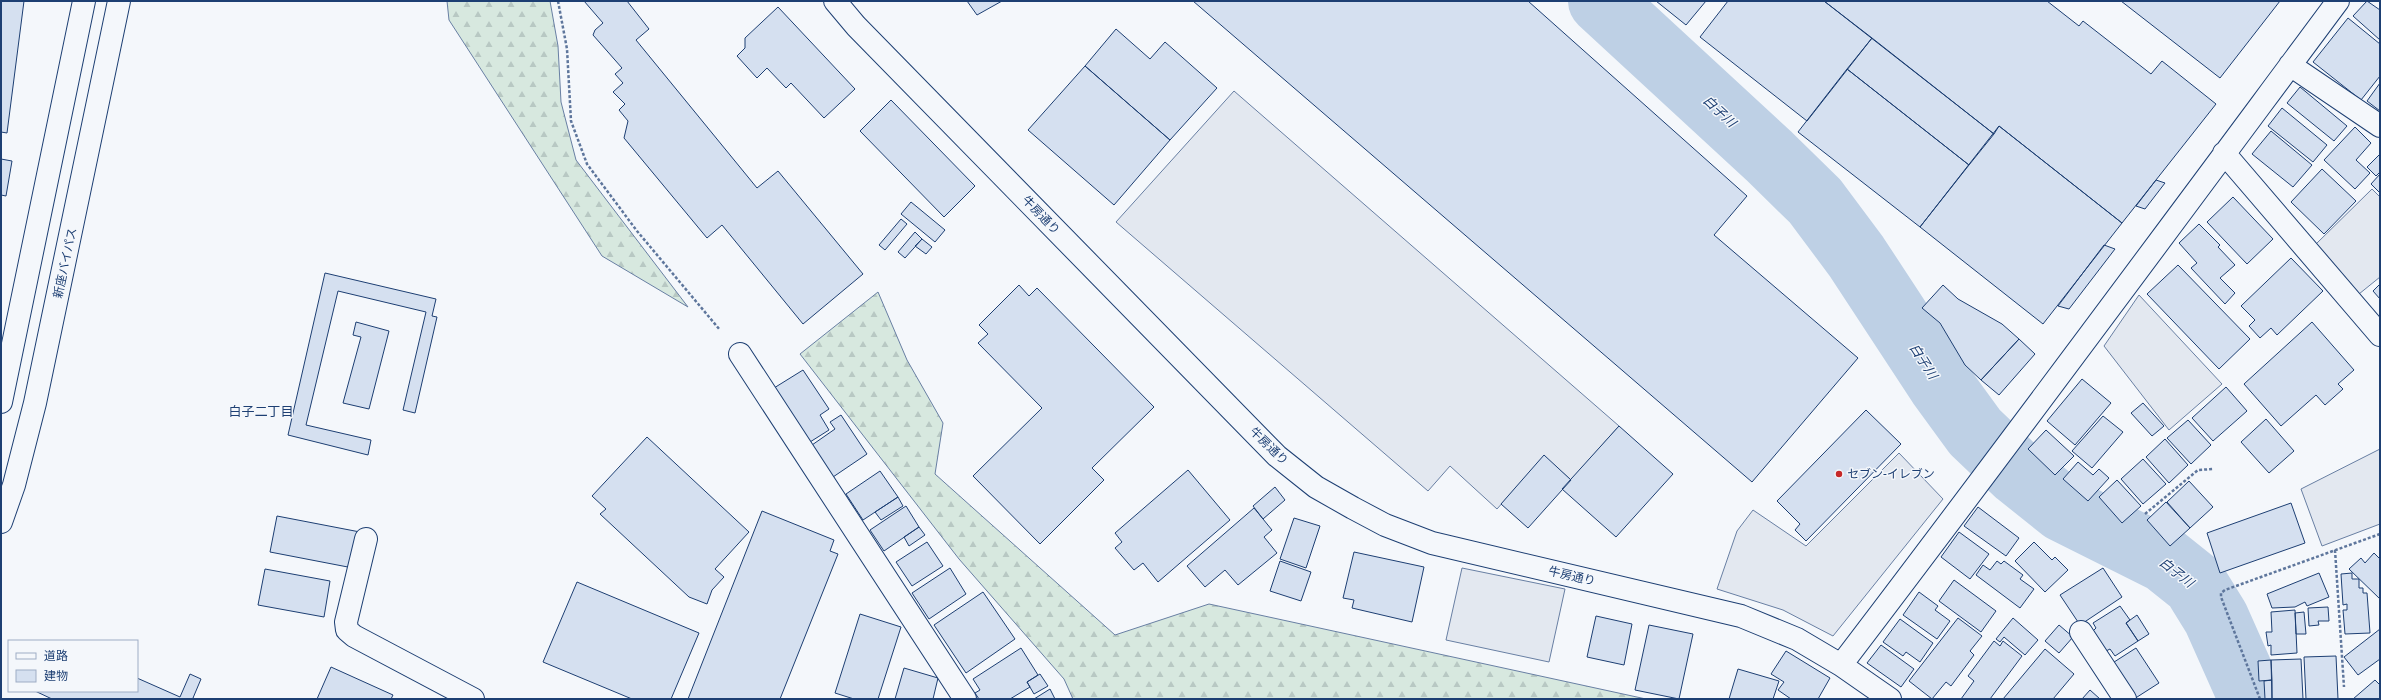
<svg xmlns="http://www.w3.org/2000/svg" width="2381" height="700" font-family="'Noto Sans','Noto Sans JP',sans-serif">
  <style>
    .forest { fill: url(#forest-firs); stroke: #687fa3 }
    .parking { fill: #e3e8f0; stroke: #687fa3 }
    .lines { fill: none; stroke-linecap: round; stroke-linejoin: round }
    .river { stroke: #bed0e5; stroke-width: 66 }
    .building { fill: #d5e0f0; stroke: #1d3f73 }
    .minor-casing { stroke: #1d3f73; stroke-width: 24 }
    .highway-casing { stroke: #1d3f73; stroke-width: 24 }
    .path { stroke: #5e769c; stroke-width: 2.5; stroke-dasharray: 3 2; stroke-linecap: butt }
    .minor { stroke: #f4f7fb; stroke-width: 22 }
    .highway { stroke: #f4f7fb; stroke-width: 22 }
    .poi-dot { fill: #c62828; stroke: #f4f7fb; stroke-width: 1.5 }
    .labels { text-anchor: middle; stroke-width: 3; stroke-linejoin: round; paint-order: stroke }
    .street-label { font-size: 12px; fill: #1d3f73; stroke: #f4f7fb }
    .poi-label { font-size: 12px; fill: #1d3f73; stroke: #f4f7fb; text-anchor: start }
    .water-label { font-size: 13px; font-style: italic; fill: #1d3f73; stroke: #f4f7fb }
    .neighbourhood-label { font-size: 13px; fill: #1d3f73; stroke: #f4f7fb }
  </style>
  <defs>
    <pattern id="forest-firs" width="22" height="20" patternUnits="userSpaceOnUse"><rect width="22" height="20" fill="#d7e8df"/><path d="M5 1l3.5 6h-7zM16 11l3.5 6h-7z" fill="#b8c8c3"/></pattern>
  </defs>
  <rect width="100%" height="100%" fill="#f4f7fb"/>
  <!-- forest -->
  <path class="forest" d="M447,1h103l8,45 3,56 15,58 112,147 -86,-51 -153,-236z
    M878,292l29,68 36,63 -8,51 180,161 94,-31 437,95h-573l-9,-20 -105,-120 -159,-205z"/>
  <!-- parking -->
  <path class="parking" d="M1234,91l385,335 -48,54 -27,-24 -47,53 -47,-43 -22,25 -312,-269z
    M2372,189l8,8v80l-21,17 -43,-50z
    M2139,295l83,89 -53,46 -65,-84z
    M2380,449v75l-58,22 -21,-57z
    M1899,453l44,46 -110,137 -50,-26 -66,-21 20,-58 16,-21 53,36z
    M1462,568l103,21 -16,73 -103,-22z"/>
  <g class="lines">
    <!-- river -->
    <path class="river" d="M1601,1l168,155 46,45 41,55 84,128 35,48 43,41 45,36 102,51 30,24 21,34 36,81"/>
  </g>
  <!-- building -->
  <path class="building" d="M1,1h23l-17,132 -6,-1z
    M584,1h43l22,28 -13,11 121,148 21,-17 85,103 -60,50 -81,-99 -15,13 -83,-100 4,-17 -9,-11 6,-6 -12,-12 10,-9 -8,-9 7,-6 -29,-33 2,-5 8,-7z
    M967,1h35l-25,14z
    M1193,1h335l219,195 -33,39 144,123 -106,124z
    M1656,1h50l-20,24z
    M1728,1h96l48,37 -65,83 -107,-84z
    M1824,1h223l32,25 4,-5 68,53 11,-13 54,43 -94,119 -123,-97 -5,8z
    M2121,1h159l-60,77z
    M2367,1l13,9v30l-27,-24z
    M778,7l77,82 -31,29 -33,-35 -5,5 -19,-20 -10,10 -20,-22 8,-8v-10z
    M2348,18l32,26v32l-19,24 -48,-38z
    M1116,29l34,30 15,-17 52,46 -47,52 -85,-74z
    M1872,38l122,96 -25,31 -122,-96z
    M1085,66l85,74 -56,65 -86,-75z
    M1847,69l122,96 -49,62 -122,-95z
    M2380,83v28l-13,-10z
    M2300,87l47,39 -13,15 -47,-38z
    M891,100l84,86 -31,31 -84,-86z
    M2282,108l45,37 -14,17 -45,-36z
    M1999,126l123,97 -79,101 -123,-97z
    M2355,127l16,16 -15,17 14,13 -15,16 -31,-29z
    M2271,131l41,34 -19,22 -41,-33z
    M2380,154v18l-4,4 -9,-9z
    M1,159l11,2 -6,35 -5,-1z
    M2322,169l34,32 -32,33 -33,-32z
    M2380,174v19l-9,-9z
    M2156,180l9,3 -20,26 -9,-3z
    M2233,197l40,42 -26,25 -40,-42z
    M911,202l34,28 -10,12 -34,-28z
    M901,219l6,5 -22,26 -6,-5z
    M2199,224l21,21 -2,2 17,18 -15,13 15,15 -10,11 -34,-36 6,-5 -18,-20z
    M915,232l7,7 -17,19 -7,-6z
    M922,239l10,8 -6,7 -11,-8z
    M2104,245l11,4 -46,60 -11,-3z
    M2291,258l32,33 -46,44 -6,-7 -11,10 -11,-12 6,-6 -14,-14z
    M2178,265l72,74 -31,30 -72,-75z
    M325,273l111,26 -4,17 5,1 -22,96 -12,-3 23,-98 -88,-21 -32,134 65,15 -3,15 -80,-20z
    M2380,284v15l-7,-8z
    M1019,285l10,11 8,-8 117,119 -62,61 12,12 -64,64 -67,-68 69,-68 -64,-65 10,-9 -9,-9z
    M1943,285l15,14 44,25 17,15 -38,41 -16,-15 -25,-42 -18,-15z
    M356,322l33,9 -20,78 -26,-6 18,-66 -8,-2z
    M2312,322l42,48 -16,14 5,5 -18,16 -9,-10 -35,31 -37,-42z
    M2019,339l16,15 -36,41 -18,-15z
    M803,370l26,39 -9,6 9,15 -19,12 -36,-54z
    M2082,379l29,24 -36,42 -28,-24z
    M2226,387l21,24 -34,30 -21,-23z
    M2143,403l21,23 -12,10 -21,-23z
    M1866,410l35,34 -95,97 -11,-11 5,-6 -23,-23z
    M841,415l26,39 -34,23 -21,-32 23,-16 -5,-7z
    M2103,416l20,16 -31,36 -20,-17z
    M2266,419l28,32 -25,22 -28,-31z
    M2188,420l23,25 -20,19 -24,-26z
    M1619,426l54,48 -57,63 -54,-48z
    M2046,430l28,26 -19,19 -27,-26z
    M647,437l102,95 -34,37 9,8 -12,13 -5,14 -18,-7 -89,-83 6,-5 -14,-13z
    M2165,439l23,26 -19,18 -23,-26z
    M1544,455l27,25 -43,48 -27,-24z
    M2143,459l23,25 -23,20 -22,-25z
    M2078,462l15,13 6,-6 10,9 -21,23 -25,-22z
    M1188,470l42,50 -72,62 -15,-19 -9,7 -19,-22 7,-6 -7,-9z
    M880,471l18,26 -35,23 -17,-26z
    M2117,480l24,26 -19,17 -23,-26z
    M2189,481l24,26 -23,21 -23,-26z
    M1275,487l10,13 -22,19 -10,-13z
    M898,497l5,9 -22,14 -6,-8z
    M2166,502l24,26 -20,18 -23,-26z
    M2291,503l14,40 -85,30 -13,-40z
    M906,506l13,21 -35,24 -14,-21z
    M1978,507l41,31 -13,18 -42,-30z
    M1254,508l18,22 -8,7 13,16 -39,32 -13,-15 -20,17 -18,-21z
    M762,511l72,29 -4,11 8,3 -58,145h-92z
    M277,516l83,16 -7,36 -83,-16z
    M1294,518l26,8 -14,42 -26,-9z
    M919,527l6,8 -16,11 -5,-9z
    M1959,532l30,22 -19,25 -29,-22z
    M927,542l16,24 -31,20 -16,-24z
    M2034,542l18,18 3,-3 13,13 -23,22 -30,-31z
    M1354,552l70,15 -12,55 -60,-14 2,-8 -11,-2z
    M2374,553l6,6v40l-31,-30 12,-11 4,5z
    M1280,561l31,11 -10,29 -31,-10z
    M1997,561l4,3 3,-3 19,14 -3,4 14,10 -14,19 -44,-33 7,-10 7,5z
    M950,568l16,26 -37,25 -17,-26z
    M2103,568l19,29 -42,28 -20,-30z
    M265,569l65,12 -6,36 -66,-12z
    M2319,573l10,24 -22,9 -2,-4 -10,5 -23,1 -5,-14z
    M2352,573v6h7v9h4v5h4l3,40 -25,1 -2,-24h4v-6l-4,1 -2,-31z
    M1954,580l42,31 -15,21 -42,-31z
    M577,582l122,51 -28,66h-39l-89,-37z
    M983,592l32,47 -49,34 -32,-48z
    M1919,592l19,14 -3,4 15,11 -13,18 -34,-24z
    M2120,606l10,14 -4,3 12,18 -23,15 -5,-7 -4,2 -13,-20 3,-3 -3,-5z
    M2328,607l1,14h-11l1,4 -10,1 -1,-18z
    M2295,610l2,43 -26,2v-10l-3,1 -2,-14h6l-1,-20z
    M2304,612l2,22h-10l-1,-21z
    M860,614l41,13 -23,72h-24l-19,-6z
    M2137,615l12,19 -11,7 -12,-18z
    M1596,616l36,8 -8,41 -37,-8z
    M1958,618l24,18 -12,15 4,4 -23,31 -5,-4 -14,17 -23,-18z
    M2013,618l25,22 -13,15 -21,-18 -4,5 -4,-3z
    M1900,619l33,24 -13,19 -14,-10 -3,4 -20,-14z
    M1649,625l44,9 -14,65 -44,-9z
    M2059,625l14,12 -14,16 -14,-12z
    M2380,629v30l-22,16 -14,-18z
    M1994,641l6,5 3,-5 19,15 -32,43h-29l13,-18 -6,-5z
    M1881,645l33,24 -13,18 -34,-24z
    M1021,648l17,27 -11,7 3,5 -20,12h-31l-4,-6 5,-3 -7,-11z
    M2136,648l23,35 -25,16 -23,-35z
    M2045,649l29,25 -21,25h-50z
    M1786,651l44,27 -12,21h-27l-13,-9 6,-8 -13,-8z
    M2336,656l2,43h-32l-2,-42z
    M2301,659l2,40h-31l-1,-39z
    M2271,660l1,20 -13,1 -1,-20z
    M331,667l62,28 -2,4h-74z
    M904,668l34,10 -5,21h-38z
    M1738,669l41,12 -6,18h-44z
    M190,674l11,5 -8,19 2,1h-143l-17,-8h102v-13l43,19z
    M1040,674l8,12 -14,8 -7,-12z
    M2272,680v19h-7l-1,-18z
    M2375,680l5,5v14h-27z
    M1050,689l5,10h-21z
    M2090,690l10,9h-18z"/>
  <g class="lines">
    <defs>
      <path id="minor" d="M835,1l21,25 421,430 39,31 37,21 32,17 47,18 309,73 56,23 44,26 49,34
        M2290,65l90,61
        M2224,153l156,182
        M740,354l225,345
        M366,539l-20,83 1,8 7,6 119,63
        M2081,632l44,67
        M1841,665c168,-220 332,-442 497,-664"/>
      <path id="highway" d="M1,402l83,-401
        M1,522l13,-37 21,-82 84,-402"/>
    </defs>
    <!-- minor casing -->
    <use href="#minor" class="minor-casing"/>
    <!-- highway casing -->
    <use href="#highway" class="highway-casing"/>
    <!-- path -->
    <path class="path" d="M558,1l9,48 4,72 16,43 50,67 83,99
      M2145,514l53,-44 16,-1
      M2335,550l9,137
      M2260,699l-39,-102v-4l4,-3 155,-56"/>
    <!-- minor -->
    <use href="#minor" class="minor"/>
    <!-- highway -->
    <use href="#highway" class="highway"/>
  </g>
  <!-- markers -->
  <circle class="poi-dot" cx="1839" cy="474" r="4"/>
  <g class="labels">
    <!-- street labels -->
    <g class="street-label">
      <text transform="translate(1041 215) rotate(46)" y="4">牛房通り</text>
      <text transform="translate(65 263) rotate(-78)" y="4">新座バイパス</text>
      <text transform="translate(1269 446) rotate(44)" y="4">牛房通り</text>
      <text transform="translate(1572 576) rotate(13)" y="4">牛房通り</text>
    </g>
    <!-- poi labels -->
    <g class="poi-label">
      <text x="1847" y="478">セブン-イレブン</text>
    </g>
    <!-- water labels -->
    <g class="water-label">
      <text transform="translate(1720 111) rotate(43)" y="5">白子川</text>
      <text transform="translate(1924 361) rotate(57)" y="5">白子川</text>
      <text transform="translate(2177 572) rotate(38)" y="5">白子川</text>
    </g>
    <!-- neighbourhood labels -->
    <g class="neighbourhood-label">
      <text x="261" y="416">白子二丁目</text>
    </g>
  </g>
  <!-- border -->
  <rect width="2381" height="700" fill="none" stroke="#1d3f73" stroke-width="4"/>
  <!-- legend -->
  <rect x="8" y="640" width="130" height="52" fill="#f4f7fb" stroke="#9eadc5"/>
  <rect x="16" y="653" width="20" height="6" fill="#f4f7fb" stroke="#9eadc5"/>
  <text x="44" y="660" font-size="12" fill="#1d3f73">道路</text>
  <rect x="16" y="670" width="20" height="12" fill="#d5e0f0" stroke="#9eadc5"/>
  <text x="44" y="680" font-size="12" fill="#1d3f73">建物</text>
</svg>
